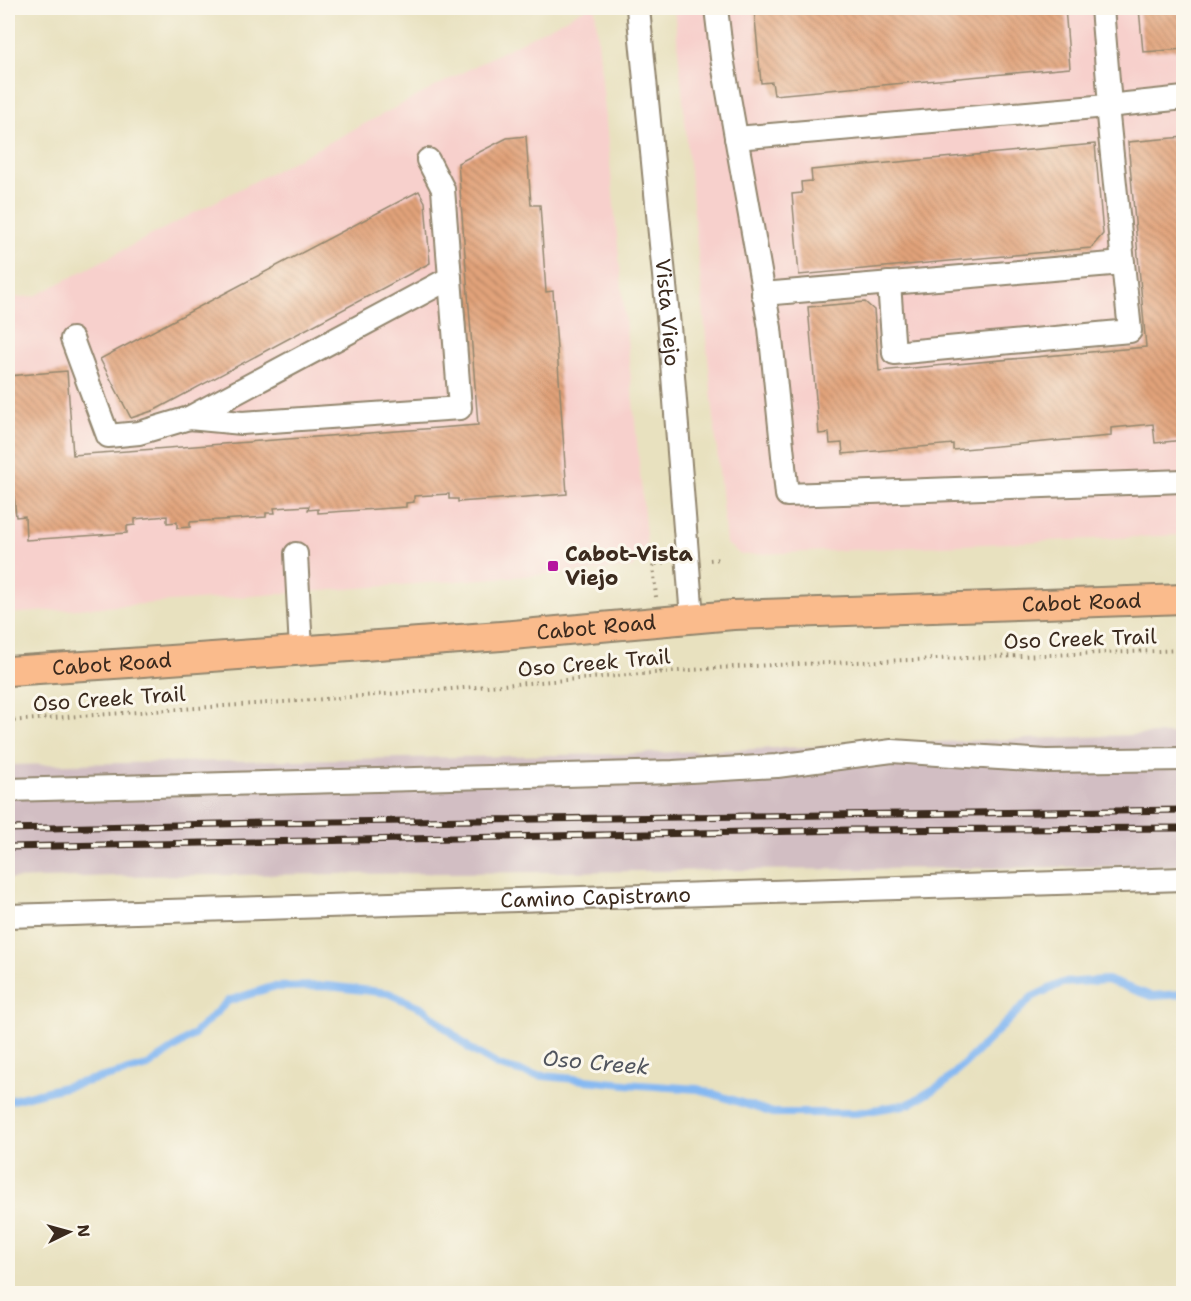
<svg xmlns="http://www.w3.org/2000/svg" width="1191" height="1301" font-family="'Shantell Sans',sans-serif">
  <style>
    .built { fill: #f7d0cc }
    .railway { fill: #d2bec3 }
    .lines { fill: none; stroke-linecap: round; stroke-linejoin: round }
    .stream { stroke: #84b8f2; stroke-width: 8 }
    .building { fill: url(#building-back-hatch) }
    .minor-casing { stroke: #92866e; stroke-width: 26 }
    .major-casing { stroke: #92866e; stroke-width: 32 }
    .path { stroke: #92866e; stroke-width: 4; stroke-dasharray: 1.5 4.5; stroke-linecap: butt }
    .minor { stroke: #fff; stroke-width: 22 }
    .major { stroke: #fabb8c; stroke-width: 28 }
    .rail-casing { stroke: #3b2a1e; stroke-width: 7 }
    .rail { stroke: #fbf7ec; stroke-width: 4.5; stroke-dasharray: 14; stroke-linecap: butt }
    .poi-dot { fill: #b5179e; stroke: #fbf7ec; stroke-width: 2 }
    .labels { text-anchor: middle; stroke-width: 6; stroke-linejoin: round; paint-order: stroke }
    .street-label { font-size: 21px; fill: #3b2a1e; stroke: #fbf7ec }
    .poi-label { font-size: 21px; font-weight: bold; fill: #3b2a1e; stroke: #fbf7ec; text-anchor: start }
    .water-label { font-size: 22px; font-style: italic; fill: #51555e; stroke: #fbf7ec }
  </style>
  <defs>
    <pattern id="building-back-hatch" width="6" height="6" patternUnits="userSpaceOnUse" patternTransform="scale(1.5)"><rect width="6" height="6" fill="#e2a37a"/><path d="M-1 5l2 2M0 0l6 6M5-1l2 2" fill="none" stroke="#b88563"/></pattern>
  </defs>
  <rect width="100%" height="100%" fill="#fbf7ec"/>
  <filter id="ink" filterUnits="userSpaceOnUse"><feTurbulence type="fractalNoise" baseFrequency=".0167" numOctaves="2"/><feDisplacementMap in="SourceGraphic" scale="12" xChannelSelector="R" yChannelSelector="G"/><feConvolveMatrix kernelMatrix="1 2 1 2 8 2 1 2 1" color-interpolation-filters="sRGB"/></filter>
  <filter id="wash" filterUnits="userSpaceOnUse"><feTurbulence type="fractalNoise" baseFrequency=".008" numOctaves="4" result="noise"/><feDisplacementMap in="SourceGraphic" scale="24" xChannelSelector="R" yChannelSelector="G"/><feGaussianBlur stdDeviation="1.35" result="paint"/><feColorMatrix in="noise" values="0 0 0 0 0 0 0 0 0 0 0 0 0 0 0 0 0 1.4 0 .05"/><feComposite in="paint" operator="in"/></filter>
  <g filter="url(#wash)">
    <rect width="100%" height="100%" fill="#e8e1bf"/>
    <!-- built -->
    <path class="built" d="M586,8h9l52,537 -15,23 -624,46v-316l27,-2z
      M674,8h509v527l-442,20 -15,-12z"/>
    <!-- railway -->
    <path class="railway" d="M1183,733v133l-1065,10 -110,3v-114l613,-11z"/>
    <g class="lines">
      <!-- stream -->
      <path class="stream" d="M8,1101l140,-35 45,-31 35,-34 44,-14 56,-1 60,7 36,16 46,40 29,17 35,9 92,9 72,5 75,24h83l53,-9 37,-22 86,-85 30,-14 45,-3 44,16 33,-2"/>
    </g>
    <g id="blocks">
      <!-- building -->
      <path class="building" d="M754,8h311l5,60 -296,27 -2,-13 -11,1z
        M1139,8h45v41l-41,3z
        M526,136l5,69h9l6,87 7,-1 14,203 -109,8v-3h-9v-5l-35,2v6l-8,1v4l-88,6v-4l-10,1 1,-4 -35,2 1,5h-9v4l-76,5v5l-13,1v-6l-10,1v-7l-32,3v6l-8,1v7l-101,7 -1,-24 -9,1 -2,-22 -6,1v-120l59,-5 6,84 405,-30 -20,-262 49,-25z
        M1184,137v303l-29,3 -2,-19 -42,4v8l-158,14v-6l-110,10 -1,-11 -12,1 -1,-11 -10,1 -11,-127 57,-5 9,8 5,61 267,-24 -18,-205z
        M1095,144l8,90 -12,14 -292,27 -7,-81 10,-1 -1,-11 11,-1 -1,-11z
        M419,191l6,11 5,61 -275,147 -24,8 -31,-59z"/>
    </g>
  </g>
  <g filter="url(#ink)">
    <use href="#blocks" fill-opacity="0" stroke="#92866e" stroke-width="1.5"/>
    <g class="lines">
      <defs>
        <g id="minor">
          <path id="s1" d="M638,8l32,329 22,281"/>
          <path d="M716,8l6,50 48,270 17,167 397,-14"/>
          <path d="M1102,8l8,97"/>
          <path d="M736,138l371,-32 77,-8"/>
          <path d="M889,283l5,70 236,-22 -7,-68"/>
          <path d="M763,294l360,-31 -16,-157"/>
          <path d="M72,339l36,97 31,-3 50,-15 261,-140 -7,-89 -15,-29"/>
          <path d="M189,418l53,5 218,-15 -10,-130"/>
          <path d="M296,554l5,96"/>
          <path d="M8,790l665,-18 104,-6 115,-15 154,10 138,-2"/>
          <path id="s2" d="M8,916l1176,-37"/>
        </g>
        <g id="major">
          <path id="s3" d="M8,671l121,-8 372,-27 232,-21 451,-16"/>
        </g>
      </defs>
      <!-- minor casing -->
      <use href="#minor" class="minor-casing"/>
      <!-- major casing -->
      <use href="#major" class="major-casing"/>
      <!-- path -->
      <path class="path" d="M710,560l11,-1
        M656,597l-3,-33 14,-1
        M659,647l2,25
        M8,721l304,-21 405,-32 56,-3 411,-15"/>
      <!-- minor -->
      <use href="#minor" class="minor"/>
      <!-- major -->
      <use href="#major" class="major"/>
      <defs>
        <path id="rail" d="M8,829l253,-6 923,-13
          M8,847l842,-17 334,-2"/>
      </defs>
      <!-- rail casing -->
      <use href="#rail" class="rail-casing"/>
      <!-- rail -->
      <use href="#rail" class="rail"/>
    </g>
  </g>
  <!-- markers -->
  <rect class="poi-dot" x="547" y="560" width="12" height="12" rx="3"/>
  <g class="labels">
    <!-- street labels -->
    <g class="street-label">
      <text dy="7" stroke="none"><textPath href="#s1" startOffset="306">Vista Viejo</textPath></text>
      <text dy="7" stroke="none"><textPath href="#s3" startOffset="1076">Cabot Road</textPath></text>
      <text dy="7" stroke="none"><textPath href="#s3" startOffset="590">Cabot Road</textPath></text>
      <text transform="translate(1080 639) rotate(-2)" y="7">Oso Creek Trail</text>
      <text transform="translate(594 663) rotate(-5)" y="7">Oso Creek Trail</text>
      <text dy="7" stroke="none"><textPath href="#s3" startOffset="104">Cabot Road</textPath></text>
      <text transform="translate(109 699) rotate(-4)" y="7">Oso Creek Trail</text>
      <text dy="7" stroke="none"><textPath href="#s2" startOffset="588">Camino Capistrano</textPath></text>
    </g>
    <!-- poi labels -->
    <g class="poi-label">
      <text x="565" y="561">Cabot-Vista<tspan x="565" dy="24">Viejo</tspan></text>
    </g>
    <!-- water labels -->
    <g class="water-label">
      <text transform="translate(596 1062) rotate(5)" y="8">Oso Creek</text>
    </g>
  </g>
  <!-- margin -->
  <rect width="1191" height="1301" fill="none" stroke="#fbf7ec" stroke-width="30"/>
  <!-- north arrow -->
  <g transform="translate(69 1232) rotate(85)" stroke="#fbf7ec" stroke-width="4.5" paint-order="stroke">
  <path d="M0-4.5L10 22L0 15L-10 22Z" fill="#3b2a1e"/>
  <text y="-9" font-size="16" font-weight="bold" text-anchor="middle" fill="#3b2a1e">N</text>
  </g>
</svg>
